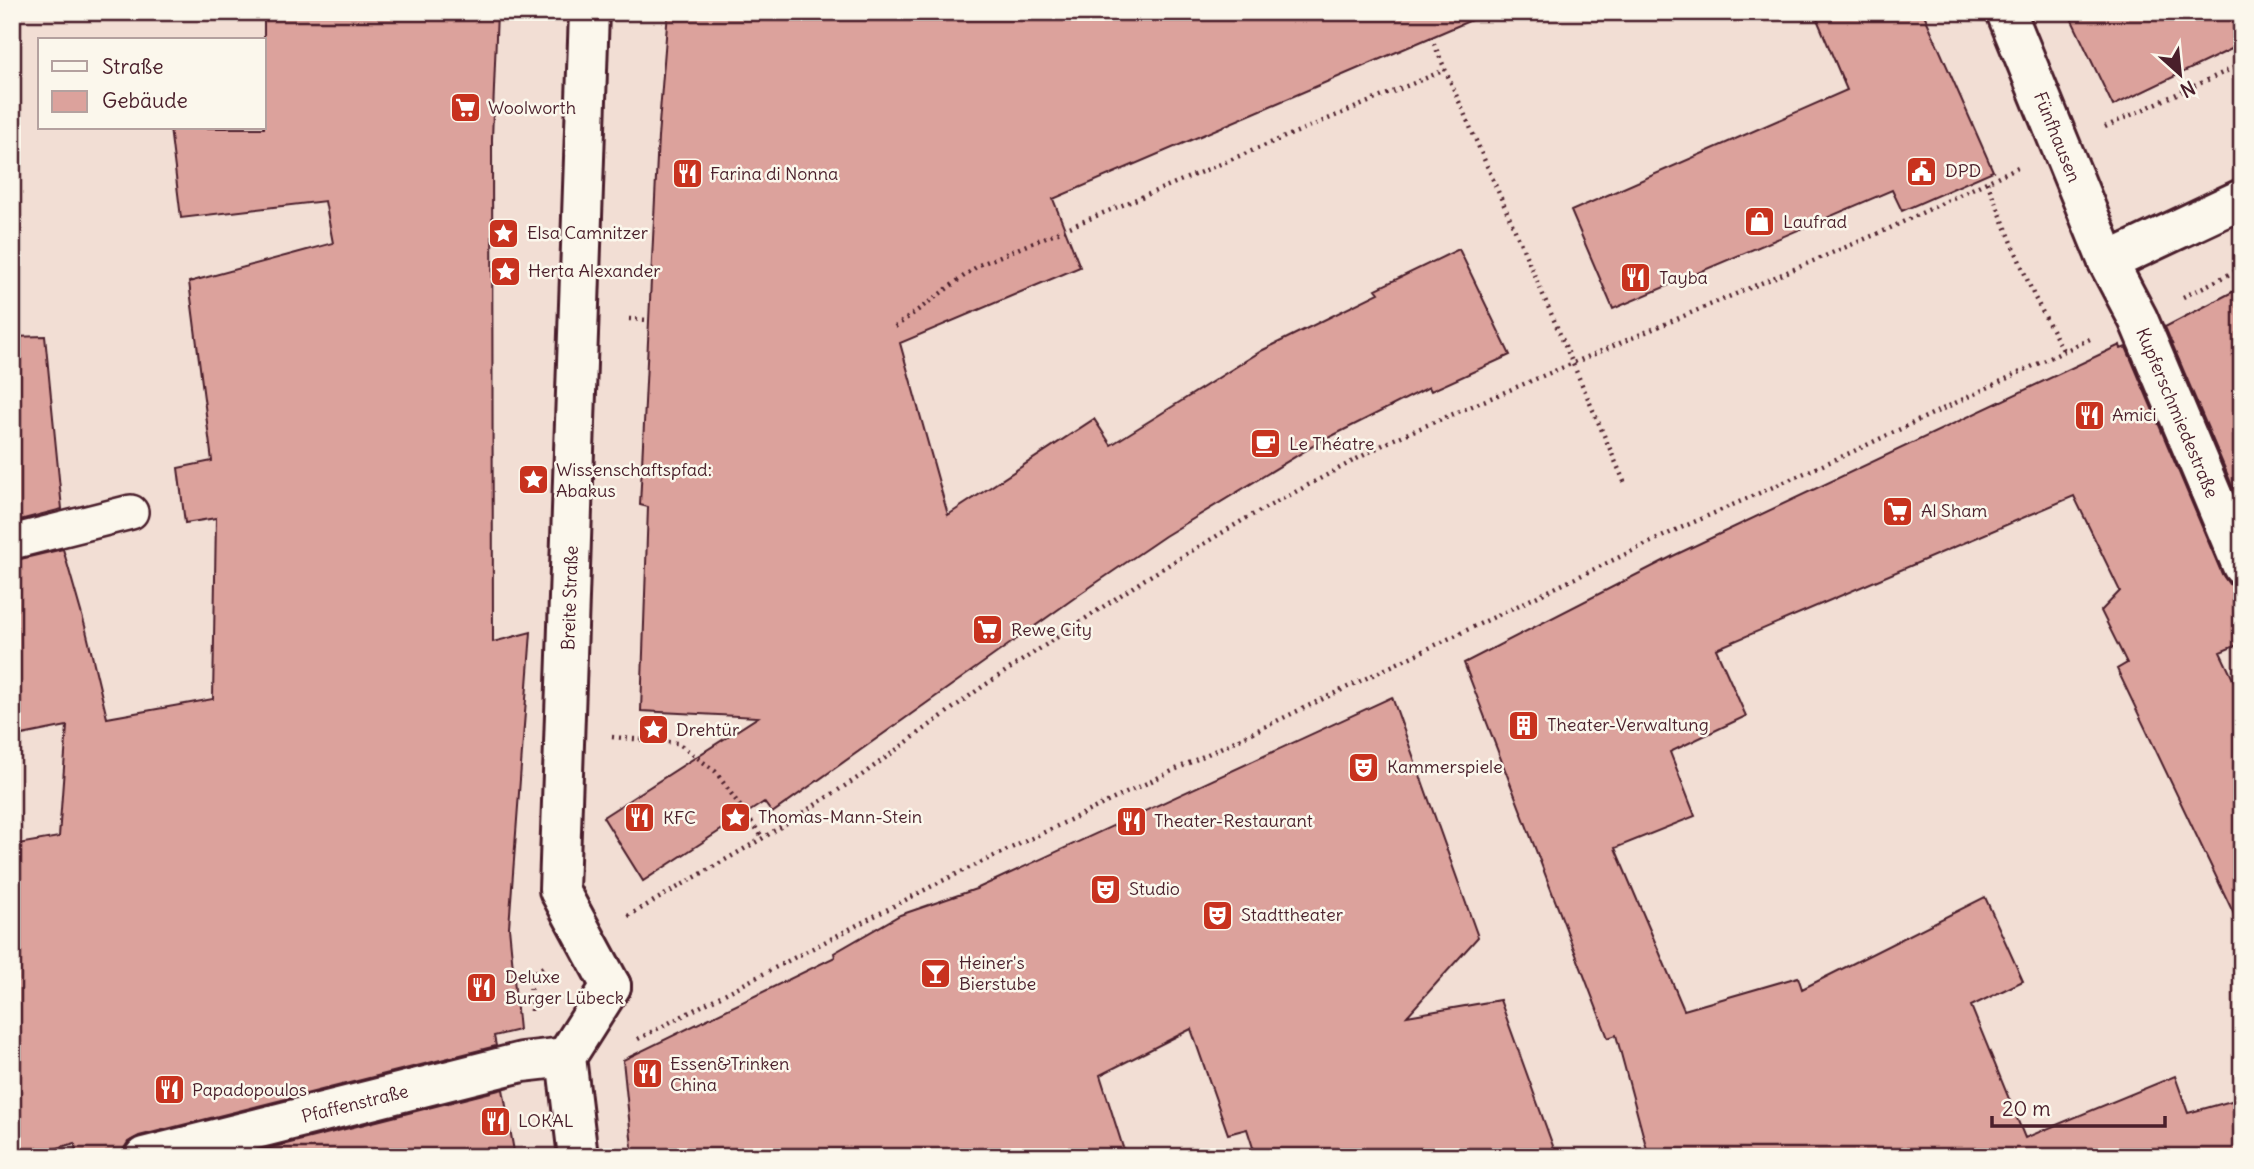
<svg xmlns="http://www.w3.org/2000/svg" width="2254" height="1169" font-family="Delius,sans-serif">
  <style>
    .building { fill: #dca29c; stroke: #4a1f2b; stroke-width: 2 }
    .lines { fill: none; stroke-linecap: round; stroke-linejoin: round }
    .service-casing { stroke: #4a1f2b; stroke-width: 38 }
    .pedestrian-casing { stroke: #4a1f2b; stroke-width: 44 }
    .minor-casing { stroke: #4a1f2b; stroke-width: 44 }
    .tertiary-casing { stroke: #4a1f2b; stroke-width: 44 }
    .path { stroke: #4a1f2b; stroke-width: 4.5; stroke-dasharray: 2 5; stroke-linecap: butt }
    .service { stroke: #fbf7ec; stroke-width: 33 }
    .pedestrian { stroke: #fbf7ec; stroke-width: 38 }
    .minor { stroke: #fbf7ec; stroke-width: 38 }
    .tertiary { stroke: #fbf7ec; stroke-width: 38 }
    .labels { text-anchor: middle; stroke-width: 5; stroke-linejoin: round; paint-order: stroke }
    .poi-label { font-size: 18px; fill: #4a1f2b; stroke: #fbf7ec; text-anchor: start }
    .street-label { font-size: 18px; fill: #4a1f2b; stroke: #fbf7ec }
  </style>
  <rect width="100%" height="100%" fill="#f2ded4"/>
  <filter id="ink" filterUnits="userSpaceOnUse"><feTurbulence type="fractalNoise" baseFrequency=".0143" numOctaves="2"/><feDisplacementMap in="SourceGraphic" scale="14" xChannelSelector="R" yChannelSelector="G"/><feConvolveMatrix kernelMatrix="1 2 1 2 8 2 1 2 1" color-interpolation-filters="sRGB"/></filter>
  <g filter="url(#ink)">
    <!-- building -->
    <path class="building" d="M264,12h233l-5,127 1,503 38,-10 -22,295 10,103 -25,6 2,10 -357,90 -11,6 -5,8v7h-47l-1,-14 -49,14h-14v-312l47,-8 8,-111 -55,11v-176l51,-12 22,77 22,92 106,-19 3,-181 -31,5 -7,-55 34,-7 -23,-179 144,-39 -8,-42 -144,17 -11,-90h94z
      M668,12h822l-437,187 27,68 -180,76 48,172 146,-96 17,26 152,-95 116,-57 -3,-4 83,-40 51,106 -79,36 -2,-4 -111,56 -153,93 -85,58 -308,219 -8,-11 -121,79 -40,-64 155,-100 -117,-6 7,-204 -8,-2 18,-368z
      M1814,12h109l70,159 -91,40 -10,-21 -279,119 -42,-98 276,-121z
      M2068,12h174v32l-129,62z
      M2242,287v222l-77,-182z
      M45,336l17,173 -50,13v-185z
      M2120,345l1,4 5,-2 96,227 7,10 13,3v56l-22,9 22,46v233l-125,-262 10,-6 -26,-52 19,-20 -46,-95 -358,153 30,67 -76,36 25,64 -80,32 69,162 114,-33 4,12 183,-92 38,84 -52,25 54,132 150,-62 13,37 54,-15v59h-593l-33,-122 -8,3 -144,-375 209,-107z
      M1392,697l86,240 -71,79 93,-16 57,157h-301l-9,-28 -19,5 -37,-105 -91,46 26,82h-493l-10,-97 212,-103 -1,-4 66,-38 76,-26z
      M503,1089l12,68h-280z"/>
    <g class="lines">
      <defs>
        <path id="service" d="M12,542l119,-30"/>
        <path id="pedestrian" d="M589,12l-30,878 52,96
          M144,1157l378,-95 44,-5"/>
        <path id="minor" d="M2108,262l30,57 104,247"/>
        <path id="tertiary" d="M2006,12l102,250 134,-63
          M578,1157l-12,-100 45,-71"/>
      </defs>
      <!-- service casing -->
      <use href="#service" class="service-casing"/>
      <!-- pedestrian casing -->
      <use href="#pedestrian" class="pedestrian-casing"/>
      <!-- minor casing -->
      <use href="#minor" class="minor-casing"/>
      <!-- tertiary casing -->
      <use href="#tertiary" class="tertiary-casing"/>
      <!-- path -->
      <path class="path" d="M1431,37l195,449
        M2105,127l137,-63
        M1987,182l47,114 29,54
        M2183,297l59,-29
        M629,319l20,1
        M895,327l84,-62 466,-195
        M612,737l66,6 37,28 48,67
        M628,916l135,-78 99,-63 117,-86 166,-110 100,-60 147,-79 494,-210 132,-63
        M531,1011l-1,-36 15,-9
        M638,1039l300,-156 738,-353 176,-78 240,-114"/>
      <!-- service -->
      <use href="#service" class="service"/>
      <!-- pedestrian -->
      <use href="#pedestrian" class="pedestrian"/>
      <!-- minor -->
      <use href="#minor" class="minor"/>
      <!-- tertiary -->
      <use href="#tertiary" class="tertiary"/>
    </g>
  </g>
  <!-- icons -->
  <defs>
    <symbol id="supermarket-square" viewBox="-11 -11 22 22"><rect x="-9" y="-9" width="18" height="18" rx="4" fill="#c8321e" stroke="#fbf7ec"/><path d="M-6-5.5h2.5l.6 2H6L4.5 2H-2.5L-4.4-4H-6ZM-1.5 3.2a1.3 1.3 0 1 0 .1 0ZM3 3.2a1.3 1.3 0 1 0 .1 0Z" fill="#fff"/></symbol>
    <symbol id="civic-square" viewBox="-11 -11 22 22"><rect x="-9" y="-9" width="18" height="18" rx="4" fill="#c8321e" stroke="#fbf7ec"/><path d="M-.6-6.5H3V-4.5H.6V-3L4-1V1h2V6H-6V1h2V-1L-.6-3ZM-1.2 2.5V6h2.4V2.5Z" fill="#fff"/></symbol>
    <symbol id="restaurant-square" viewBox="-11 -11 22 22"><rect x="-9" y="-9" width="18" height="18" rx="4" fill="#c8321e" stroke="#fbf7ec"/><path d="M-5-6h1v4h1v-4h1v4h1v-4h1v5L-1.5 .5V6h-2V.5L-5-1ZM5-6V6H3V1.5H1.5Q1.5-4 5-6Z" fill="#fff"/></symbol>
    <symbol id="shop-square" viewBox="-11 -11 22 22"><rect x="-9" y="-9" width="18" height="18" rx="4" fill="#c8321e" stroke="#fbf7ec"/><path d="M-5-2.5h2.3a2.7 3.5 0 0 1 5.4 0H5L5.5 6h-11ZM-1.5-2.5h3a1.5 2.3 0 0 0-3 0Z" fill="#fff"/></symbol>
    <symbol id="sight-square" viewBox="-11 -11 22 22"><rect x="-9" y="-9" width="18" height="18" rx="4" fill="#c8321e" stroke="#fbf7ec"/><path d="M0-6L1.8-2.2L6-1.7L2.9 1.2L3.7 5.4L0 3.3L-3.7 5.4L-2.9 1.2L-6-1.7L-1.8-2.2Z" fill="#fff"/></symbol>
    <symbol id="cafe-square" viewBox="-11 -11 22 22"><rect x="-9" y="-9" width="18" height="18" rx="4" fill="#c8321e" stroke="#fbf7ec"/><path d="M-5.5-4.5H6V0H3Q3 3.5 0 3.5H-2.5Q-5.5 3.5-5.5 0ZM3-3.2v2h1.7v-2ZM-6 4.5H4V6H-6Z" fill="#fff"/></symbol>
    <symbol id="building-square" viewBox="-11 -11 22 22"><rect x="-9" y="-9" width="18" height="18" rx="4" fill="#c8321e" stroke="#fbf7ec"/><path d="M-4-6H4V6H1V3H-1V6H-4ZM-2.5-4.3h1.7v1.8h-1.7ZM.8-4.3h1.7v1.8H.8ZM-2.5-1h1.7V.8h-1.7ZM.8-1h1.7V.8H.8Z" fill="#fff"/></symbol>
    <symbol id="theatre-square" viewBox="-11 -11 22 22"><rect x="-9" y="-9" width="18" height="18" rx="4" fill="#c8321e" stroke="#fbf7ec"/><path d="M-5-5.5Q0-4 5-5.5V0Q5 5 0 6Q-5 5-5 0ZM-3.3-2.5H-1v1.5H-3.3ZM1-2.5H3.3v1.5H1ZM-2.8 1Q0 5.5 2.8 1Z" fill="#fff"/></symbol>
    <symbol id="bar-square" viewBox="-11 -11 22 22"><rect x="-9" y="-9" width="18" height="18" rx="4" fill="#c8321e" stroke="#fbf7ec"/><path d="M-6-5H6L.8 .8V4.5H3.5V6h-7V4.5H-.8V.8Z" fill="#fff"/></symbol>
  </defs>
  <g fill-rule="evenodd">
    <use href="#supermarket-square" x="448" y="90" width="35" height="35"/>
    <use href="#civic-square" x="1904" y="154" width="35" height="35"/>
    <use href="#restaurant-square" x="670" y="156" width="35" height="35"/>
    <use href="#shop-square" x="1742" y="204" width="35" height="35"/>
    <use href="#sight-square" x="486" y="216" width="35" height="35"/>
    <use href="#sight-square" x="488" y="254" width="35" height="35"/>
    <use href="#restaurant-square" x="1618" y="260" width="35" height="35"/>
    <use href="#restaurant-square" x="2072" y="398" width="35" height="35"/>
    <use href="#cafe-square" x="1248" y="426" width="35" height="35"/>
    <use href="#sight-square" x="516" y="462" width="35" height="35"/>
    <use href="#supermarket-square" x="1880" y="494" width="35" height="35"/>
    <use href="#supermarket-square" x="970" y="612" width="35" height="35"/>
    <use href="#building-square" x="1506" y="708" width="35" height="35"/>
    <use href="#sight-square" x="636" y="712" width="35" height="35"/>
    <use href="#theatre-square" x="1346" y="750" width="35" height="35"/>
    <use href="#sight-square" x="718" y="800" width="35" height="35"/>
    <use href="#restaurant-square" x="622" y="800" width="35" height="35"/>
    <use href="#restaurant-square" x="1114" y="804" width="35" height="35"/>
    <use href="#theatre-square" x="1088" y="872" width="35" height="35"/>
    <use href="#theatre-square" x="1200" y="898" width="35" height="35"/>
    <use href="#bar-square" x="918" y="956" width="35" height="35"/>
    <use href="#restaurant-square" x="464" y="970" width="35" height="35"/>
    <use href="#restaurant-square" x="630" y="1056" width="35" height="35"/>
    <use href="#restaurant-square" x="152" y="1072" width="35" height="35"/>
    <use href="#restaurant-square" x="478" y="1104" width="35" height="35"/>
  </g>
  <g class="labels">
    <!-- poi labels -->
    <g class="poi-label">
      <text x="488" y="114">Woolworth</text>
      <text x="1945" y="177">DPD</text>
      <text x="710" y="180">Farina di Nonna</text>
      <text x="1783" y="228">Laufrad</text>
      <text x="527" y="239">Elsa Camnitzer</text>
      <text x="528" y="277">Herta Alexander</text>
      <text x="1659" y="284">Tayba</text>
      <text x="2112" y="421">Amici</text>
      <text x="1289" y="450">Le Théatre</text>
      <text x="556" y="476">Wissenschaftspfad:<tspan x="556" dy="21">Abakus</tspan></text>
      <text x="1921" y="517">Al Sham</text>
      <text x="1011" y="636">Rewe City</text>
      <text x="1547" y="731">Theater-Verwaltung</text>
      <text x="676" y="736">Drehtür</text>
      <text x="1387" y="773">Kammerspiele</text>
      <text x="758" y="823">Thomas-Mann-Stein</text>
      <text x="663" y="824">KFC</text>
      <text x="1154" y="827">Theater-Restaurant</text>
      <text x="1129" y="895">Studio</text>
      <text x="1241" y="921">Stadttheater</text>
      <text x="959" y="969">Heiner's<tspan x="959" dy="21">Bierstube</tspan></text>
      <text x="505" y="983">Deluxe<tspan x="505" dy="21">Burger Lübeck</tspan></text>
      <text x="670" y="1070">Essen&amp;Trinken<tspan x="670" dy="21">China</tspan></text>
      <text x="192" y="1096">Papadopoulos</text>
      <text x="518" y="1127">LOKAL</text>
    </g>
    <!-- street labels -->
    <g class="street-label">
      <text transform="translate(2057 137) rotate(68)" y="6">Fünfhausen</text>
      <text transform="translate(2177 413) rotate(67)" y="6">Kupferschmiedestraße</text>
      <text transform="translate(570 598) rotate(-88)" y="6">Breite Straße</text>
      <text transform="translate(355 1104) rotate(-14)" y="6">Pfaffenstraße</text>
    </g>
  </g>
  <!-- margin -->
  <rect width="2254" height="1169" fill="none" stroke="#fbf7ec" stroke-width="42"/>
  <rect x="21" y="21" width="2212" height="1127" fill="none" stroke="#4a1f2b" stroke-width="2.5" filter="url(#ink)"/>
  <!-- legend -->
  <rect x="38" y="38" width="228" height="91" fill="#fbf7ec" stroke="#b4a19f" stroke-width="2"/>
  <rect x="52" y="61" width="35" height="10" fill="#fbf7ec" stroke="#b4a19f" stroke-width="2"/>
  <text x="102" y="74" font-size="21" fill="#4a1f2b">Straße</text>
  <rect x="52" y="91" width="35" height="21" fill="#dca29c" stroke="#b4a19f" stroke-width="2"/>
  <text x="102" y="108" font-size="21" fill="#4a1f2b">Gebäude</text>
  <!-- north arrow -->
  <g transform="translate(2180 74) rotate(153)" stroke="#fbf7ec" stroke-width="5" paint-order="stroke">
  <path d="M0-5L12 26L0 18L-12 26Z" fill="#4a1f2b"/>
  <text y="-10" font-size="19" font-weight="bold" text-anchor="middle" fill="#4a1f2b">N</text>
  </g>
  <!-- scale -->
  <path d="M1992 1116v10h173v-10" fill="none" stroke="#4a1f2b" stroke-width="3.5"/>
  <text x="2002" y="1116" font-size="21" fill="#4a1f2b" stroke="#fbf7ec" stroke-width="5" paint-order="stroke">20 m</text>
</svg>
